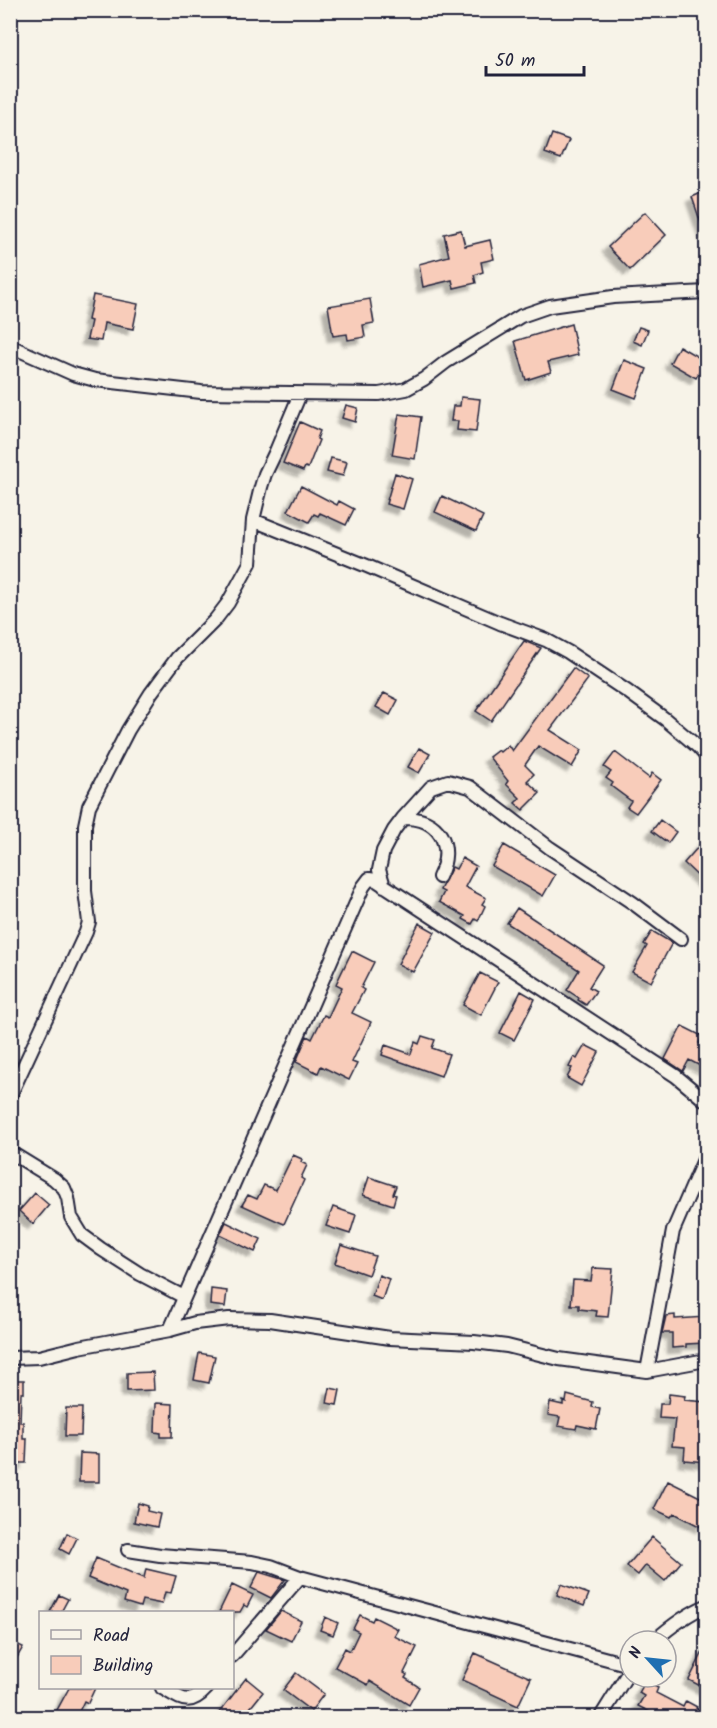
<svg xmlns="http://www.w3.org/2000/svg" width="717" height="1728" font-family="Kalam,sans-serif">
  <style>
    .building { fill: #f8ccba; stroke: #22223b; stroke-width: 1.5; filter: url(#shadow) }
    .lines { fill: none; stroke-linecap: round; stroke-linejoin: round }
    .street-casing { stroke: #22223b; stroke-width: 16 }
    .street { stroke: #f7f3e8; stroke-width: 12 }
  </style>
  <defs>
    <filter id="shadow"><feDropShadow dx="-5.5" dy="5.5" stdDeviation="1.5" flood-color="#0004"/></filter>
  </defs>
  <rect width="100%" height="100%" fill="#f7f3e8"/>
  <filter id="ink" filterUnits="userSpaceOnUse"><feTurbulence type="fractalNoise" baseFrequency=".0167" numOctaves="2"/><feDisplacementMap in="SourceGraphic" scale="12" xChannelSelector="R" yChannelSelector="G"/><feConvolveMatrix kernelMatrix="1 2 1 2 8 2 1 2 1" color-interpolation-filters="sRGB"/></filter>
  <g filter="url(#ink)">
    <!-- building -->
    <path class="building" d="M552,134l17,6 -8,19 -16,-6z
      M706,191v44h-1l-13,-38z
      M645,212l21,23 -36,35 -22,-23z
      M461,230l4,16 25,-6 4,19 -13,3 2,10 -9,3 2,8 -22,5 -2,-8 -29,7 -4,-23 30,-8 -5,-22z
      M93,295l45,9 -5,25 -29,-6 -3,18 -14,-2 4,-18 -3,-1z
      M370,299l4,24 -11,2 2,12 -17,3 -1,-6 -14,2 -5,-30z
      M571,324l7,31 -30,7 3,10 -25,8 -11,-39z
      M639,327l9,3 -6,15 -9,-4z
      M679,346l26,15 -9,17 -26,-15z
      M624,360l23,9 -11,29 -23,-9z
      M461,397l19,2 -4,33 -19,-2 1,-9h-7l2,-15h7z
      M346,405l12,3 -3,14 -13,-4z
      M399,414l22,3 -6,42 -23,-4z
      M300,422l20,9 -3,8 2,1 -11,28 -3,-1 -2,4 -20,-8z
      M331,458l16,4 -4,14 -16,-4z
      M395,473l17,6 -9,30 -17,-5z
      M301,486l36,19 2,-4 15,8 -8,16 -26,-12 -2,3 -4,-2 -5,8 -21,-11z
      M442,496l41,20 -7,15 -41,-19z
      M524,641l17,7 -50,73 -15,-10z
      M573,668l15,11 -38,51 32,20 -10,17 -34,-21 -13,19 9,9 -7,7 13,12 -17,17 -8,-7 5,-5 -14,-14 2,-3 -19,-24 9,-7 2,2 8,-7 4,6z
      M384,693l14,7 -8,15 -14,-8z
      M419,748l11,6 -11,19 -11,-6z
      M615,752l34,26 3,-5 9,7 -25,33 -9,-6 4,-6 -20,-15 2,-3 -7,-5 5,-6 -7,-5z
      M660,820l16,12 -8,11 -16,-12z
      M706,838v46l-22,-21z
      M504,845l51,30 -12,21 -51,-30z
      M462,858l14,8 -11,21 21,11 -4,6 3,2 -7,15 -3,-2 -3,5 -9,-5 2,-3 -26,-14 5,-10 -4,-2 12,-23 4,2z
      M517,908l86,57 -14,22 7,4 -10,14 -8,-5 1,-2 -12,-8 12,-20 -72,-47z
      M419,923l16,9 -22,40 -15,-8z
      M652,931l20,12 -21,39 -19,-10 15,-26 -3,-2z
      M352,951l22,11 -13,26 3,2 -12,23 19,9 -19,40 5,2 -8,16 -28,-14 -3,7 -22,-11 11,-26 5,3 12,-24 4,2 14,-30 -6,-3z
      M480,973l18,9 -17,33 -18,-10z
      M521,991l14,8 -21,41 -14,-7z
      M682,1026l20,10 -3,7 7,4v22l-17,-9 -6,11 -18,-12z
      M422,1036l13,4 -3,8 17,6 -8,22 -59,-21 3,-10 26,9 4,-12 4,2z
      M585,1045l14,7 -18,34 -14,-8 5,-10 -3,-1 5,-10 3,2z
      M293,1155l9,4 -1,3 6,3 -6,13 3,2 -20,44 -42,-19 6,-10 9,4 7,-14 12,5z
      M369,1177l27,9 -3,8 3,1 -3,10 -30,-10z
      M35,1193l14,12 -16,19 -14,-13z
      M333,1207l23,8 -6,19 -24,-8z
      M226,1222l35,17 -6,13 -35,-17z
      M341,1245l34,11 -7,19 -33,-12z
      M593,1268l20,1 -5,48 -12,-1 1,-5 -18,-2v-4h-8l2,-25 18,1z
      M379,1275l10,4 -7,21 -10,-4z
      M211,1289l16,2 -2,16 -15,-2z
      M675,1315v4l31,-2v26l-20,1v3l-14,1v-15h-10l4,-17z
      M199,1353l16,3 -6,27 -15,-3z
      M153,1372l1,18 -27,1v-18z
      M10,1380h14v13h-3l-1,29h3v17h4l-1,24h-16z
      M330,1388l10,2 -3,15 -10,-2z
      M669,1394l16,2 -1,4 22,2v60l-22,-2 1,-13 -13,-1 3,-27 -16,-1 1,-14h8z
      M567,1395l26,7 -1,5 8,2 -4,20 -19,-4 -1,4 -18,-3 2,-9 -12,-2 2,-13 13,3v-4l3,1z
      M156,1403l17,1 -1,33h-11v-4l-6,-1z
      M66,1408h16l-1,28h-16z
      M80,1453l19,1v28h-20z
      M668,1481l38,19v17l-5,10 -27,-14 -3,4 -17,-8z
      M138,1503l10,3 -1,5 13,3 -3,13 -23,-5z
      M67,1533l10,5 -8,16 -9,-5z
      M652,1537l29,25 -16,19 -19,-16 -8,10 -11,-9z
      M96,1558l48,20 2,-9 30,7 -5,17 -6,-1 -3,12 -20,-4 -2,7 -16,-5 2,-8 -38,-16z
      M259,1572l26,8 -14,18 -20,-10z
      M561,1584l28,10 -5,12 -27,-11z
      M232,1585l21,10 -6,12 -3,-2 -4,7h-21z
      M59,1595l9,4 -7,13h-11z
      M281,1611l20,10 -10,20 -25,-12z
      M360,1615l12,6 2,-4 24,12 -4,7 23,11 -13,26 3,2 -2,3 14,9 -10,18 -39,-24 -2,4 -33,-18 10,-19 5,3 9,-19 -6,-3z
      M325,1617l13,6 -5,12 -13,-5z
      M10,1641l13,6 -13,23z
      M706,1646v43l-17,-9z
      M475,1653l56,25 -13,28 -56,-26z
      M296,1673l28,21 -13,17 -28,-21z
      M246,1678l17,14 -21,26h-27z
      M645,1682l13,6 -2,5 27,14 3,-6 11,6 -1,1 10,6v4h-44l-24,-12 6,-10 -5,-3z
      M69,1688h26l-7,15 -4,-2 -8,17h-9l-11,-6z"/>
    <g class="lines">
      <defs>
        <path id="street" d="M10,346l63,28 22,6 106,12 178,2 27,-5 18,-10 22,-17 75,-46 29,-10 63,-9 93,-5
          M253,520l114,46 133,57 46,17 22,12 60,40 37,27 33,28 8,9
          M403,818c36,-1 52,27 36,59
          M384,886l-5,-16 4,-19 11,-21 9,-12 28,-31 17,-6 22,6 80,61 83,55 48,36
          M10,1096l76,-164 3,-10 -4,-31v-66l4,-19 39,-76 23,-37 26,-35 38,-38 13,-17 22,-40 3,-43 8,-33 4,-13 11,-23 24,-57
          M10,1152l44,27 10,9 4,10 3,19 11,18 19,14 39,25 44,23
          M170,1330l193,-443 6,-8 7,1 300,196 30,25
          M10,1358l29,-1 40,-10 91,-17 25,-7 34,-4 41,1 120,18 84,4 33,4 52,13 88,12 59,-11
          M647,1371l26,-140 33,-76
          M128,1550l32,5 92,7 19,4 29,11 330,88
          M654,1641c16,-14 33,-27 52,-35
          M232,1656l68,-79
          M162,1688c20,11 27,20 45,0
          M600,1718l30,-48"/>
      </defs>
      <!-- street casing -->
      <use href="#street" class="street-casing"/>
      <!-- street -->
      <use href="#street" class="street"/>
    </g>
  </g>
  <!-- margin -->
  <rect width="717" height="1728" fill="none" stroke="#f7f3e8" stroke-width="36"/>
  <rect x="18" y="18" width="681" height="1692" fill="none" stroke="#22223b" stroke-width="2" filter="url(#ink)"/>
  <!-- legend -->
  <rect x="39" y="1611" width="195" height="78" fill="#f7f3e8" stroke="#a29fa3" stroke-width="1.5"/>
  <rect x="51" y="1630" width="30" height="9" fill="#f7f3e8" stroke="#a29fa3" stroke-width="1.5"/>
  <text x="93" y="1641" font-size="18" fill="#22223b">Road</text>
  <rect x="51" y="1656" width="30" height="18" fill="#f8ccba" stroke="#a29fa3" stroke-width="1.5"/>
  <text x="93" y="1671" font-size="18" fill="#22223b">Building</text>
  <!-- north arrow -->
  <g transform="translate(648 1659) rotate(297)"><circle r="28" fill="#f7f3e8" stroke="#a29fa3" stroke-width="1.5"/>
  <path d="M0-4.5L10 22L0 15L-10 22Z" fill="#1f6fb2"/>
  <text y="-9" font-size="16" font-weight="bold" text-anchor="middle" fill="#22223b">N</text>
  </g>
  <!-- scale -->
  <path d="M486 66v9h98v-9" fill="none" stroke="#22223b" stroke-width="3"/>
  <text x="495" y="66" font-size="18" fill="#22223b" stroke="#f7f3e8" stroke-width="4.5" paint-order="stroke">50 m</text>
</svg>
